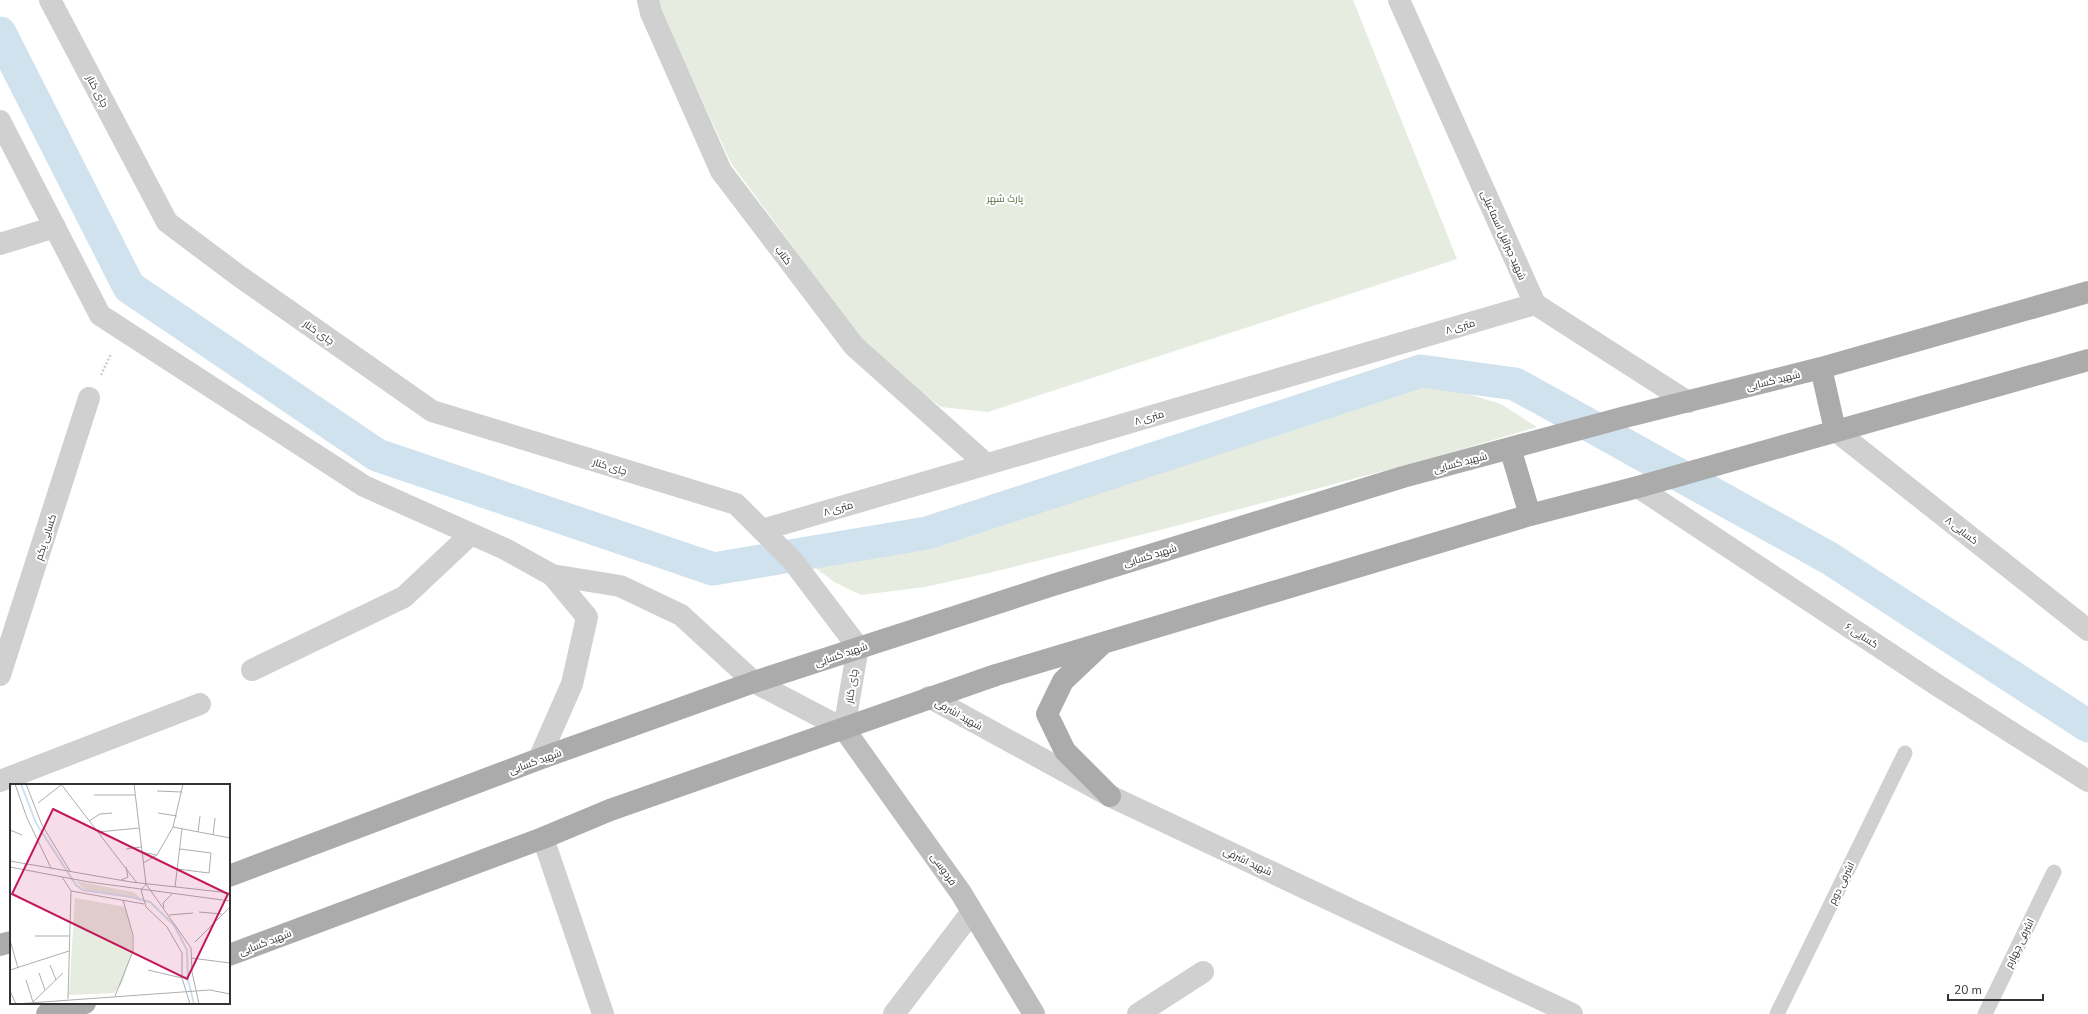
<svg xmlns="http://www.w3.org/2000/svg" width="2088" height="1014" font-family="'Nunito Sans',Cairo,sans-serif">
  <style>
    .green { fill: #e6ecdf }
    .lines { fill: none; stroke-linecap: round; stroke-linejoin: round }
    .canal { stroke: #cfe2ee; stroke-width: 33 }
    .path { stroke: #cdcdcd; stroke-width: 2.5; stroke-dasharray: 2 2; stroke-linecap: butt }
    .service { stroke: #d0d0d0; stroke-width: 15 }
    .minor { stroke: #d0d0d0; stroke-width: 22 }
    .tertiary { stroke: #d0d0d0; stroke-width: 22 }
    .secondary { stroke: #bdbdbd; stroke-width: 22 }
    .primary { stroke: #ababab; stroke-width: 22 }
    .labels { text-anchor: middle; stroke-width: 4; stroke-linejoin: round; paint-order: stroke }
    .street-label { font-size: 10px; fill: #333; stroke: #fff }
    .park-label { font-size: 10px; fill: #56703f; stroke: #fff }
    .inset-river { fill: none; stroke: #cfe2ee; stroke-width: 2 }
    .inset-road { fill: none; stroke: #adadad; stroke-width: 1 }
    .view { fill: #c2185b; fill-opacity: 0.15; stroke: #c2185b; stroke-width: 2 }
    .inset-edge { fill: none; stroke: #333; stroke-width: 2 }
  </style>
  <rect width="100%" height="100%" fill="#fff"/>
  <!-- green -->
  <path class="green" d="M656,0h697l104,259 -469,153 -47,-5 -67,-50 -143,-194z
    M1414,387l37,2 50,15 36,23 -105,31 -268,71 -171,43 -68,15 -64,8 -27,-13 -25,-19 105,-13 263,-89z"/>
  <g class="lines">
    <!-- canal -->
    <path class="canal" d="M0,33l129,254 248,168 336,114 214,-36 494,-162 94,13 314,174 259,168"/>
    <!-- path -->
    <path class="path" d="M101,375l10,-21"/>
    <!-- service -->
    <path class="service" d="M1777,1014l128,-261
      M1985,1014l69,-142"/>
    <!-- minor -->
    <path class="minor" d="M648,0l3,13 70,158 133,175 132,118
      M1399,0l136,304 153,98
      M0,244l55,-17
      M1835,430l253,200
      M1638,487l299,198 151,96
      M762,530l773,-226
      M252,670l152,-73 67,-63
      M0,675l89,-277
      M929,697l181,99 462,218
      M0,781l200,-77
      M543,838l60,176
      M1138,1014l65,-42"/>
    <!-- tertiary -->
    <path class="tertiary" d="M0,121l100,194 264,171 141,63 47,26 68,11 61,29 73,67 90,47 14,-82 -66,-87 -56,-56 -304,-93 -193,-135 -72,-54 -117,-222
      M539,759l33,-75 15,-67 -35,-42
      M894,1014l77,-101"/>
    <!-- secondary -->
    <path class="secondary" d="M844,729l117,164 73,121"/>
    <!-- primary -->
    <path class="primary" d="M1821,368l14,62
      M1510,448l20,67
      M1102,644l-39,37 -16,33 18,37 45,45
      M229,876l310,-117 215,-77 299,-97 350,-108 222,-60 196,-49 267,-76
      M0,945l11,-3
      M229,955l314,-117 67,-28 386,-135 534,-160 108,-28 450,-127
      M47,1014l38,-11"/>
  </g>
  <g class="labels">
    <!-- street labels -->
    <g class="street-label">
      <text transform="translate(98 91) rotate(62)" y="4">چای کنار</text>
      <text transform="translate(1504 235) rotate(66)" y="4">شهید جبرائیل اسماعیلی</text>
      <text transform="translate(784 255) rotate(53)" y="4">کتاب</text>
      <text transform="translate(1460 326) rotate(-16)" y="4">۸ متری</text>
      <text transform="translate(319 332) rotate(35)" y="4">چای کنار</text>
      <text transform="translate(1773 380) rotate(-14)" y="4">شهید کسایی</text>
      <text transform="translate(1149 417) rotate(-16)" y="4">۸ متری</text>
      <text transform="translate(1460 462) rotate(-15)" y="4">شهید کسایی</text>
      <text transform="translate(610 466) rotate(17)" y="4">چای کنار</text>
      <text transform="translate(838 508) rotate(-16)" y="4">۸ متری</text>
      <text transform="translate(1962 530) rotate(38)" y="4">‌کسایی ۸</text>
      <text transform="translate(45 537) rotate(-72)" y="4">کسایی یکم</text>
      <text transform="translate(1150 555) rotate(-17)" y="4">شهید کسایی</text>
      <text transform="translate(1862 635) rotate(33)" y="4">کسایی ۶</text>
      <text transform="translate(841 654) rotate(-19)" y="4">شهید کسایی</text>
      <text transform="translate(851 686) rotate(-81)" y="4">چای کنار</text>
      <text transform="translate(959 714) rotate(29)" y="4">شهید اشرفی</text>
      <text transform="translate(535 761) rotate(-20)" y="4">شهید کسایی</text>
      <text transform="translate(1248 861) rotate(25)" y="4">شهید اشرفی</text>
      <text transform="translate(944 869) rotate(55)" y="4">فردوسی</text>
      <text transform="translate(1841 883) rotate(-64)" y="4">اشرفی دوم</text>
      <text transform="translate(265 942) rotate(-21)" y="4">شهید کسایی</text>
      <text transform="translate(2019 943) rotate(-64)" y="4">اشرفی چهارم</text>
    </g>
    <!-- park labels -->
    <g class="park-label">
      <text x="1005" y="202">پارک شهر</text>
    </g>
  </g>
  <!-- overview -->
  <g transform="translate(10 784)">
    <rect width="220" height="220" fill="#fff"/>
    <path d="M66,97l57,11 9,7 -58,-10zM65,114l50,9 7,28v17l-10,32 -8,9 -45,2z" fill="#e6ecdf"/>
    <path class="inset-river" d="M11,0l15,39 40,62 7,5 48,7 19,5 24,23 13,25 1,30 6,24"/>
    <path class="inset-road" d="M5,0l12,34 24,50M16,0l16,41 28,46M51,0l76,99M124,0l12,100M147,7l25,1M84,11h41M28,19l23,-18M148,29l19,3M79,37l11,-7 12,-1M163,43l57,11M0,46l12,5M88,48l41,-4M188,48l2,-16M203,51l2,-17M116,65l15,-2M131,68l15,3M147,71l16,-28 10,-43M0,77l121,21 99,11M133,79l14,-8M0,83l79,15 141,19M167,85l32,4 2,-20 -31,-4M52,93l9,14 -3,108M111,96l7,-3 -2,-10M165,103l7,-58M61,107l73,13M154,124l-1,-5 9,-9M189,128l23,2M159,131l24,-2M25,152h34M0,156l8,28M185,158l35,-35M181,174l39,5M40,181l6,15M0,186l59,-19M138,186l34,8M29,189l6,17M16,196l7,22 30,-29M0,207l6,13M105,212l18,-45v-16l-10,-35M5,220l195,-14 20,4M180,220l-8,-26v-25l-15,-26 -21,-20 -5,-17 5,-6 45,64 1,24 7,32"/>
    <path class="view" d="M43,25l175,85 -41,85 -175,-85z"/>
    <rect width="220" height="220" class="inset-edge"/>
  </g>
  <!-- scale -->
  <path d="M1948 994v6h95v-6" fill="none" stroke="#333333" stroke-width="2"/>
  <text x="1954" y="994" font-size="12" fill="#333333" stroke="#ffffff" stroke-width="3" paint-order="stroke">20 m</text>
</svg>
